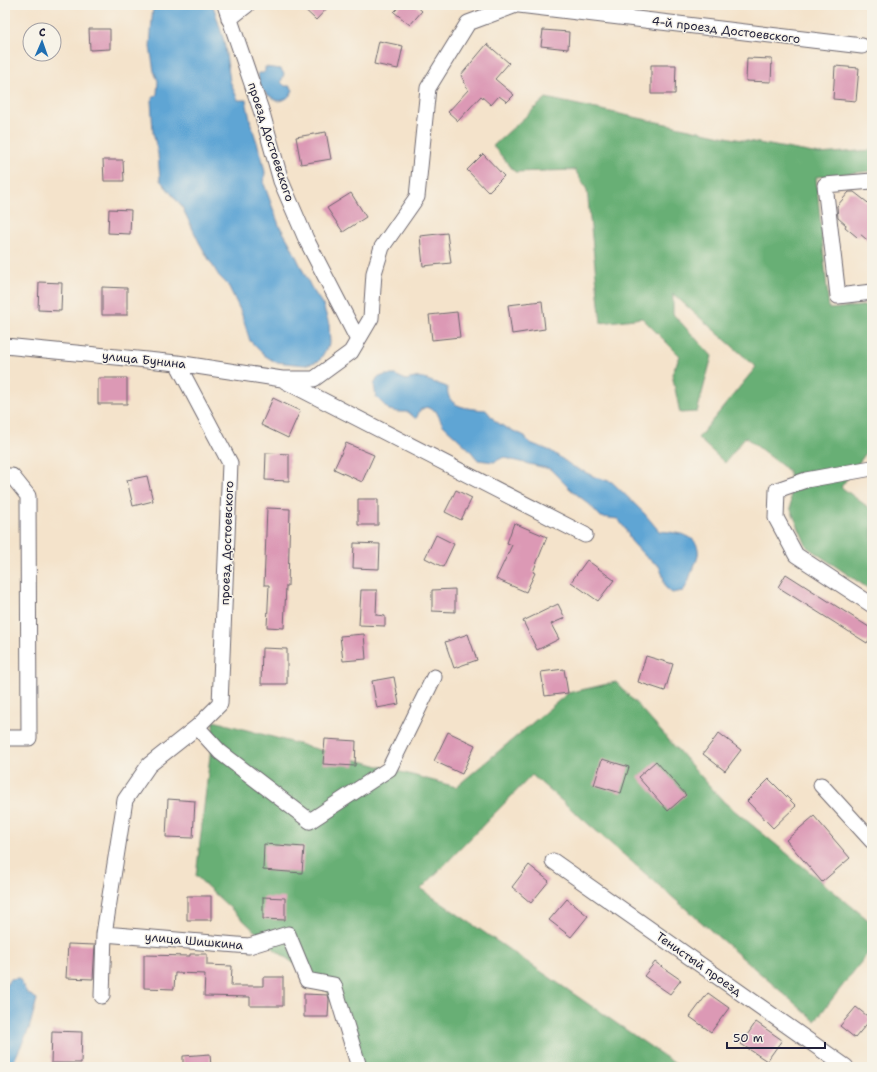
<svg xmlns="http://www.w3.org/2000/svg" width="877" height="1072" font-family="'Shantell Sans',sans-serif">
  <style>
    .forest { fill: #68af74; stroke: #456858 }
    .water { fill: #5ea5d4; stroke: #406488 }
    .building { fill: #dc99b5 }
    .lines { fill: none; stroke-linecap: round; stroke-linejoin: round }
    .minor-casing { stroke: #6c666d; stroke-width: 17 }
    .minor { stroke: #fff; stroke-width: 15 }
    .labels { text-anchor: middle; stroke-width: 3; stroke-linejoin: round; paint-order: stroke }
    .street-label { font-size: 12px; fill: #22223b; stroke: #f7f3e8 }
  </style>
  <rect width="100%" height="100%" fill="#f7f3e8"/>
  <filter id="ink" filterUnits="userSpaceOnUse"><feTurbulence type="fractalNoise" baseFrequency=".025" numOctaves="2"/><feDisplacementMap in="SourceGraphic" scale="8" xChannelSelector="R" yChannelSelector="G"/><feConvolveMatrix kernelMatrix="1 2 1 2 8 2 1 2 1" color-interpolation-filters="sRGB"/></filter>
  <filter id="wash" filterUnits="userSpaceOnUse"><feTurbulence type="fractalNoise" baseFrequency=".012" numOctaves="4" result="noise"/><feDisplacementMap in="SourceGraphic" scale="16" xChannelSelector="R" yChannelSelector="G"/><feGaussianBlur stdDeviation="0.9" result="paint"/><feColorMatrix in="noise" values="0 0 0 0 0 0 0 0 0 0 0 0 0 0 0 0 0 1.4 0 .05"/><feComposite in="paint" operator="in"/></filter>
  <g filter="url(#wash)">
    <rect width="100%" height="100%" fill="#f4e3cb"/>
    <!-- forest -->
    <path class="forest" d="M546,98l185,40 88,16 53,-4v21l-56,6 13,132 43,-4v140l-31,42 31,23v81l-65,-44 -16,-37 -2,-39 -44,-34 -20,26 -27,-25 58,-71 -83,-73v20l39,42 -15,56 -17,1 -8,-39 8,-18 -38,-38 -41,5 -14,-133 -12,-20 -60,2 -22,-26z
      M616,682l27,29 81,91 148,121v25l-57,73 -283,-246 -111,114 259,178h-316l-39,-81 -51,-37 -78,-73 18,-155 242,66 112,-94z"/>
    <!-- water -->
    <path class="water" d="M153,5h60l11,36 6,40 8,19h8l5,24 11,34 3,14 -1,12 15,41 10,17 22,45 12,18 6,19 1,19 -11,18 -14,4 -30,-3 -11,-7 -14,-14 -9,-29 -13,-27 -9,-9 -11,-18 -9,-16 -17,-35 -22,-27 -2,-26 -5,-22 -2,-32 6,-6 1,-13 -4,-10 -4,-24z
      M265,67l16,2 3,5 -3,8 4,4h5l3,4c-3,7 -7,10 -15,11 -16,-9 -18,-10 -20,-28h5l2,-2z
      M385,375h10l11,5 13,-3 28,10c0,3 1,7 2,10 5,12 26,12 37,13l9,11 11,7 17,7 7,8 21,8 21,15 23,11 17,5 32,31 15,18c17,2 42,2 39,25 -1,5 -4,10 -6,15 -3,7 -4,14 -9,20l-11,2 -7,-6 -2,-11 -4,-10 -13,-9 -15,-16 -5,-11 -8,-11 -17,-2 -12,-13 -19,-15 -20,-20 -38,-9 -8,-3 -10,5 -16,-2 -11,-13 -24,-22 -7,-14 -10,-4 -6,3 -4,9 -8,-7h-10l-9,-2 -13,-13 -2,-12 3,-7z
      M19,978l8,15 10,6 -8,30 -18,38h-6v-80l5,-8z"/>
    <g id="blocks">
      <!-- building -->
      <path class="building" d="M300,5h30l-14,15z
        M401,5h14l7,6 -12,14 -16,-13z
        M89,29h21v20l-20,1z
        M543,30l26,2 -1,17 -27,-3z
        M379,41l24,5 -5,23 -24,-5z
        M487,44l22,19 -14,16 19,16 -7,7 -8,-6 -8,9 -10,-9 -23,25 -10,-9 20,-22 -7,-15z
        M747,58l25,1 -1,23 -25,-1z
        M651,65h25l-1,29h-24z
        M835,66l24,2 -3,33 -23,-2z
        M326,132l5,27 -30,5 -5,-27z
        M483,154l21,22 -16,16 -21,-22z
        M103,160h20l1,21h-20z
        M849,192h5l18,14v38l-12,-10 -3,3 -12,-10 1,-2 -8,-7 -1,-12z
        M351,193l15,24 -23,15 -16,-24z
        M109,209l22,1 -1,24 -22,-1z
        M447,233l4,30 -28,3 -3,-30z
        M39,282l23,1 -1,28 -23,-1z
        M102,287l25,1v27h-25z
        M542,301l3,28 -33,5 -4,-29z
        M457,312l3,25 -28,3 -3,-25z
        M98,378h29v26h-29z
        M273,398l27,13 -12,27 -27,-13z
        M346,443l28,12 -12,27 -28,-13z
        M266,453l23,1v27l-24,-1z
        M147,476l6,25 -20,5 -6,-26z
        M456,490l16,8 -11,22 -16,-8z
        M358,499h20v26h-20z
        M267,508l23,1 -2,77h-2l-2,42 -17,-1 2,-42h-5z
        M514,523l33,14 -14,35 2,1 -9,19 -30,-13 16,-34 -5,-2z
        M436,535l18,9 -11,23 -18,-9z
        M354,543l26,1 -1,25 -26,-1z
        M587,560l27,20 -16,21 -27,-19z
        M786,574l86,55v6l-5,8 -89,-56z
        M455,589v23l-23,-1v-21z
        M361,590h16l-1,25 9,1v10l-26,-1z
        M558,604l7,14 -14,6 8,15 -22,11 -14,-29z
        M364,634l2,25 -23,2 -3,-25z
        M468,634l9,26 -23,8 -9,-26z
        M262,648l25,1v35h-26z
        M646,656l27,8 -8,27 -27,-9z
        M564,669l4,24 -23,3 -4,-24z
        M394,677l5,27 -22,4 -5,-27z
        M448,732l27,13 -13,29 -28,-13z
        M719,733l22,17 -16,21 -22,-17z
        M325,739l31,2 -1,25 -32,-2z
        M602,759l27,8 -8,26 -27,-8z
        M656,761l30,34 -18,16 -30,-34z
        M769,779l27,27 -23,22 -26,-27z
        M168,799l27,2 -2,37 -27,-1z
        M814,816l36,42 -28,24 -36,-42z
        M264,844l40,3 -2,26 -39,-3z
        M529,865l20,16 -18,22 -19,-16z
        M187,896h24v24h-24z
        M263,897l22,1v22l-22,-1z
        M567,899l21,17 -17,21 -22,-17z
        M68,944l27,1 -2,34 -27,-1z
        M190,954h17v11l25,1 -1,20h32v-9h20v29h-33v-9l-46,-1 1,-22 -30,-1 -1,16 -30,-1v-33l46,1z
        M655,962l26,18 -11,14 -26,-18z
        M708,993l21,15 -18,24 -21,-15z
        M304,994l24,1 1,4 -1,18h-24z
        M856,1007l15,12 -16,19 -15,-12z
        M756,1022l26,18 -15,21 -26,-17z
        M52,1031l30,1 -1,31h-30z
        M210,1054l1,13h-28v-11z"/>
    </g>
  </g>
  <g filter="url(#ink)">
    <use href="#blocks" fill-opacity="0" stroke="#6c666d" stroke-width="1"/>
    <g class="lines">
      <defs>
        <path id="minor" d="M225,5l37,108 19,68 25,58 52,101
          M519,5l343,41
          M229,19l18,-14
          M872,181l-47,4 13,111 34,-4
          M5,346l172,17 105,16h32l37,-27 20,-34 3,-45 8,-26 35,-50 11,-109 40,-65 48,-18
          M285,381l300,154
          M872,468l-66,12 -29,10 -1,28 20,37 76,50
          M5,476h7l16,20 1,242h-24
          M197,727l23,25 90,69 79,-52 45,-92
          M821,785l51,56
          M553,861l293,206
          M104,934l145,12 39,-12 19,46 27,5 25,82
          M102,996l2,-62 21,-134 24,-35 48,-38 23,-23 10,-241 -53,-100"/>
      </defs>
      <!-- minor casing -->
      <use href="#minor" class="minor-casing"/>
      <!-- minor -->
      <use href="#minor" class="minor"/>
    </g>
  </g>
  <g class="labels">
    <!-- street labels -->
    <g class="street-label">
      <text transform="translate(726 30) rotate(7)" y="4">4-й проезд Достоевского</text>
      <text transform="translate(271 142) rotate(72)" y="4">проезд Достоевского</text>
      <text transform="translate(144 360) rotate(6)" y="4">улица Бунина</text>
      <text transform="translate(227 543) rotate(-88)" y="4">проезд Достоевского</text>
      <text transform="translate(194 941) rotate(5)" y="4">улица Шишкина</text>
      <text transform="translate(699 964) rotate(35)" y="4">Тенистый проезд</text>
    </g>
  </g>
  <!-- margin -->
  <rect width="877" height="1072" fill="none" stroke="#f7f3e8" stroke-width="20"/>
  <!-- north arrow -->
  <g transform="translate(42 42) rotate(2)"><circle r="19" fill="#f7f3e8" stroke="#a29fa3"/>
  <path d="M0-3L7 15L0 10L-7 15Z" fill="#1f6fb2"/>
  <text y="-6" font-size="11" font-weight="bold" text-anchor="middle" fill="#22223b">С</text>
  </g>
  <!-- scale -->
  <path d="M727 1042v6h98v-6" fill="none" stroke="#22223b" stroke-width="2"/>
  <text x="733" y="1042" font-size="12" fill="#22223b" stroke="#f7f3e8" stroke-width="3" paint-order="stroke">50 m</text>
</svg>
